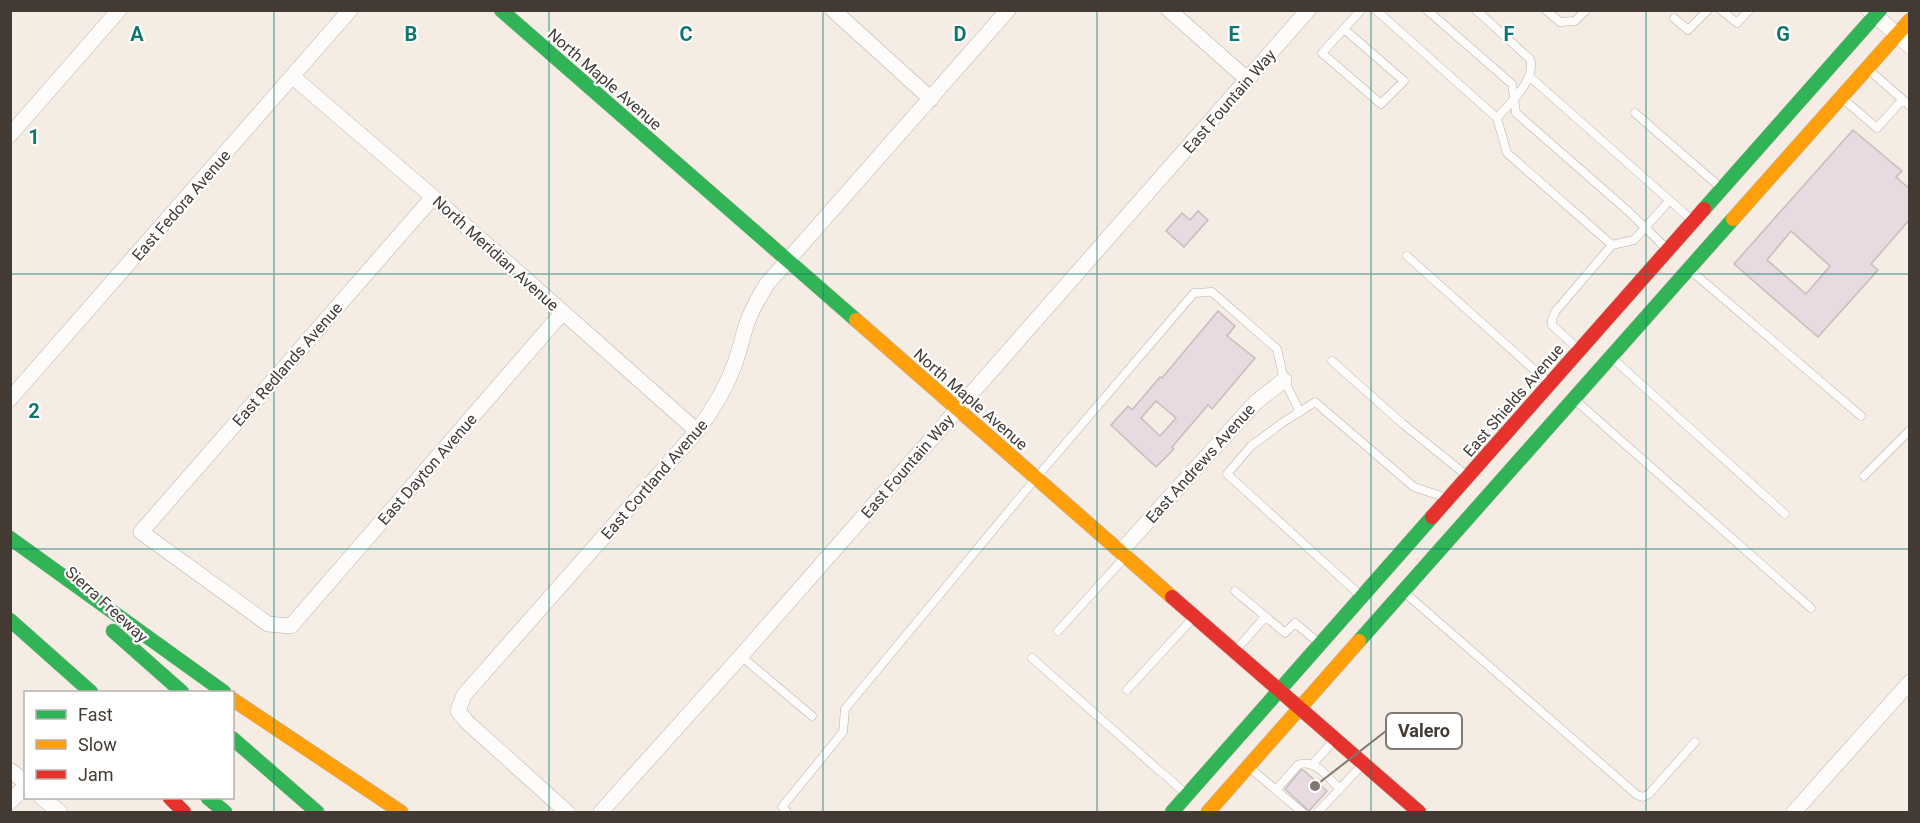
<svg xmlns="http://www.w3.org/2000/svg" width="1920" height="823" font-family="Roboto,sans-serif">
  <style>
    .building { fill: #e8dae0; stroke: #c5bdbd; stroke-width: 1.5; fill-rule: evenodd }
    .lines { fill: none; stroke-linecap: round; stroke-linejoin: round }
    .lane-casing { stroke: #bab2ac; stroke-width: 9 }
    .street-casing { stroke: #bab2ac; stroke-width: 16 }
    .fast-casing { stroke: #bab2ac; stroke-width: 15 }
    .slow-casing { stroke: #bab2ac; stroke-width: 15 }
    .jam-casing { stroke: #bab2ac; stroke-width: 15 }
    .lane { stroke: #fefcfb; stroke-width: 8 }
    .street { stroke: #fefcfb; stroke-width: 15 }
    .fast { stroke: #30b455; stroke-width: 14 }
    .slow { stroke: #ff9f0a; stroke-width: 14 }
    .jam { stroke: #e5322d; stroke-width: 14 }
    .grid { fill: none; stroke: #0f766e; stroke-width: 1.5; stroke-opacity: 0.55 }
    .labels { text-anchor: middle; stroke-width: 4.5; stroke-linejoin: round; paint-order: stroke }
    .street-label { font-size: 16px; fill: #433a33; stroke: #fff }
    .grid-label { font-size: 20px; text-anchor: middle; font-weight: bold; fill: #0f766e; stroke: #fff; stroke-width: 4.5; stroke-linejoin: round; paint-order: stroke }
    .leader { fill: none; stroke: #817871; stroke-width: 2 }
    .callout-dot { fill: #817871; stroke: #fff; stroke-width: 2 }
    .callout { fill: #fff; stroke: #817871; stroke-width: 2 }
    .callout-label { font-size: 18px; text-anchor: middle; font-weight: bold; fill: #433a33 }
  </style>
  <rect width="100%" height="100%" fill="#f5ece4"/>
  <!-- building -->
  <path class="building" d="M1853,130l49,41 -6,6 14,12v30l-39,45 7,6 -60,67 -84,-73zM1791,231l39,35 -24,28 -39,-34z
    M1198,211l10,9 -24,27 -18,-16 16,-18 8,7z
    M1218,311l17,15 -8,10 28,22 -43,51 -4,-4 -36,42 2,2 -18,18 -45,-42 17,-19 4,4 28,-33 2,1zM1156,401l20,17 -16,18 -19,-18z
    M1301,770h2l24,21 -18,20 -24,-22z"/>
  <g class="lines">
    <defs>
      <path id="lane" d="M1376,10l121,108 10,35 105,92 22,-5 35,-39
        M1427,10l85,74 4,29 112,98 39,38
        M1476,10l54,49c7,20 -20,44 -33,59
        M1546,10l14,12 15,-1 11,-11
        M1721,10l16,13 12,-13
        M1674,18l14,12 20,-20
        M1344,29l60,52 -23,23 -59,-51 39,-43
        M1868,69l42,37
        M1530,77l163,144
        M1843,99l34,29 25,-28
        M1635,113l85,74
        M1407,256l142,127
        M1690,270l171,146
        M1577,348l-25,-23v-5l3,-8 57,-67
        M1612,358l173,156
        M1332,361l71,63 63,51
        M1575,400l236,208
        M1864,476l46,-46
        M1235,591l50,42 10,-10 24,20
        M1404,592l233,203 6,2 6,-3 46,-52
        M1361,596l-134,-122 24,-28 31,-23 33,-21 99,85 33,11
        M1058,631l67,-74
        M1237,649l28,-32
        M741,656l71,60
        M1032,658l130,115
        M1127,690l67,-73
        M1313,764l21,-24
        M1250,768l52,44
        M1166,776l20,18
        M1276,790l22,-25c17,-7 30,13 42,24
        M787,812l-5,-5 61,-75 2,-23 191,-231 158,-185 18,-1 65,57 7,31 16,32
        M1318,812l44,-47"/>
      <path id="street" d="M833,10l98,89
        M1169,10l79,70
        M1869,10l41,36
        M293,77l140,120 264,234
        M10,135l109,-125
        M433,197l-292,335 127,92 23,2 271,-313
        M10,399l340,-389
        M1121,551l134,-148 29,-23
        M10,770l16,13
        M42,798l18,14
        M10,802l16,-17
        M567,812l-100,-90 -9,-11 6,-16 233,-264c15,-20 28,-41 37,-65 5,-13 8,-27 12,-40 5,-16 13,-29 21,-42l241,-274
        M601,812l140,-156 567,-646
        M1794,812l116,-130"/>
      <path id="fast" d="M501,10l355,310
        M1704,209l176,-199
        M10,538l214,154
        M10,620l81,72
        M113,631l69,61
        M1359,641l374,-422
        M232,738l85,74
        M208,798l17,14
        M1172,812l260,-295"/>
      <path id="slow" d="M1733,219l177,-199
        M856,320l316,277
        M232,699l169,113
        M1208,812l151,-171"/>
      <path id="jam" d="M1432,517l272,-308
        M1172,597l247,215
        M170,798l14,14"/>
    </defs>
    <!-- lane casing -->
    <use href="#lane" class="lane-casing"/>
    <!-- street casing -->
    <use href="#street" class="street-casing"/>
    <!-- fast casing -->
    <use href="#fast" class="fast-casing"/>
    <!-- slow casing -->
    <use href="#slow" class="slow-casing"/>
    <!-- jam casing -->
    <use href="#jam" class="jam-casing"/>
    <!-- lane -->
    <use href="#lane" class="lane"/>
    <!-- street -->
    <use href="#street" class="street"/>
    <!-- fast -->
    <use href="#fast" class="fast"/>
    <!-- slow -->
    <use href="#slow" class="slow"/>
    <!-- jam -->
    <use href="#jam" class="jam"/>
  </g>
  <!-- grid -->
  <path class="grid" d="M274,10v802M549,10v802M823,10v802M1097,10v802M1371,10v802M1646,10v802M10,274h1900M10,549h1900"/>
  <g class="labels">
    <!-- street labels -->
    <g class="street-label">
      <text transform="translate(605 79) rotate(41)" y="6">North Maple Avenue</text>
      <text transform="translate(1229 101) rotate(-49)" y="6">East Fountain Way</text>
      <text transform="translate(181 205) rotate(-49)" y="6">East Fedora Avenue</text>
      <text transform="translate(496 253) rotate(42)" y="6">North Meridian Avenue</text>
      <text transform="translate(287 364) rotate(-49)" y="6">East Redlands Avenue</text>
      <text transform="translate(971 399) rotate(41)" y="6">North Maple Avenue</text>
      <text transform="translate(1513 400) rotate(-49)" y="6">East Shields Avenue</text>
      <text transform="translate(1200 463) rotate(-48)" y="6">East Andrews Avenue</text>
      <text transform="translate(907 466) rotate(-49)" y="6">East Fountain Way</text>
      <text transform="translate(427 469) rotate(-49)" y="6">East Dayton Avenue</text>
      <text transform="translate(654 479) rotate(-49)" y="6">East Cortland Avenue</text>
      <text transform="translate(107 604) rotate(42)" y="6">Sierra Freeway</text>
    </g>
  </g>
  <g class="grid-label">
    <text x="137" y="41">A</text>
    <text x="411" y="41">B</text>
    <text x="686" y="41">C</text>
    <text x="960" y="41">D</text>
    <text x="1234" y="41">E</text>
    <text x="1509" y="41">F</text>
    <text x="1783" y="41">G</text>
    <text x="34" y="144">1</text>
    <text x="34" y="418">2</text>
  </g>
  <!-- callouts -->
  <path class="leader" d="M1315 786L1386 731"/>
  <circle class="callout-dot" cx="1315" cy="786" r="6"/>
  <rect class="callout" x="1386" y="713" width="76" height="36" rx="6"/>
  <g class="callout-label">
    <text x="1424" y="737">Valero</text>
  </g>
  <!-- border -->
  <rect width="1920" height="823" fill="none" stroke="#433a33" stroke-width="24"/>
  <!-- legend -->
  <rect x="24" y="691" width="210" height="108" fill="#ffffff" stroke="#b4b0ad" stroke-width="1.5"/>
  <rect x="36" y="710" width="30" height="9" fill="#30b455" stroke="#b4b0ad" stroke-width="1.5"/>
  <text x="78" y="721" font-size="18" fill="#433a33">Fast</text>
  <rect x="36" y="740" width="30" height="9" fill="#ff9f0a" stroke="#b4b0ad" stroke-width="1.5"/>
  <text x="78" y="751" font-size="18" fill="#433a33">Slow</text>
  <rect x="36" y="770" width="30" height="9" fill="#e5322d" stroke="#b4b0ad" stroke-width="1.5"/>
  <text x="78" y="781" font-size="18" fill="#433a33">Jam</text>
</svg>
